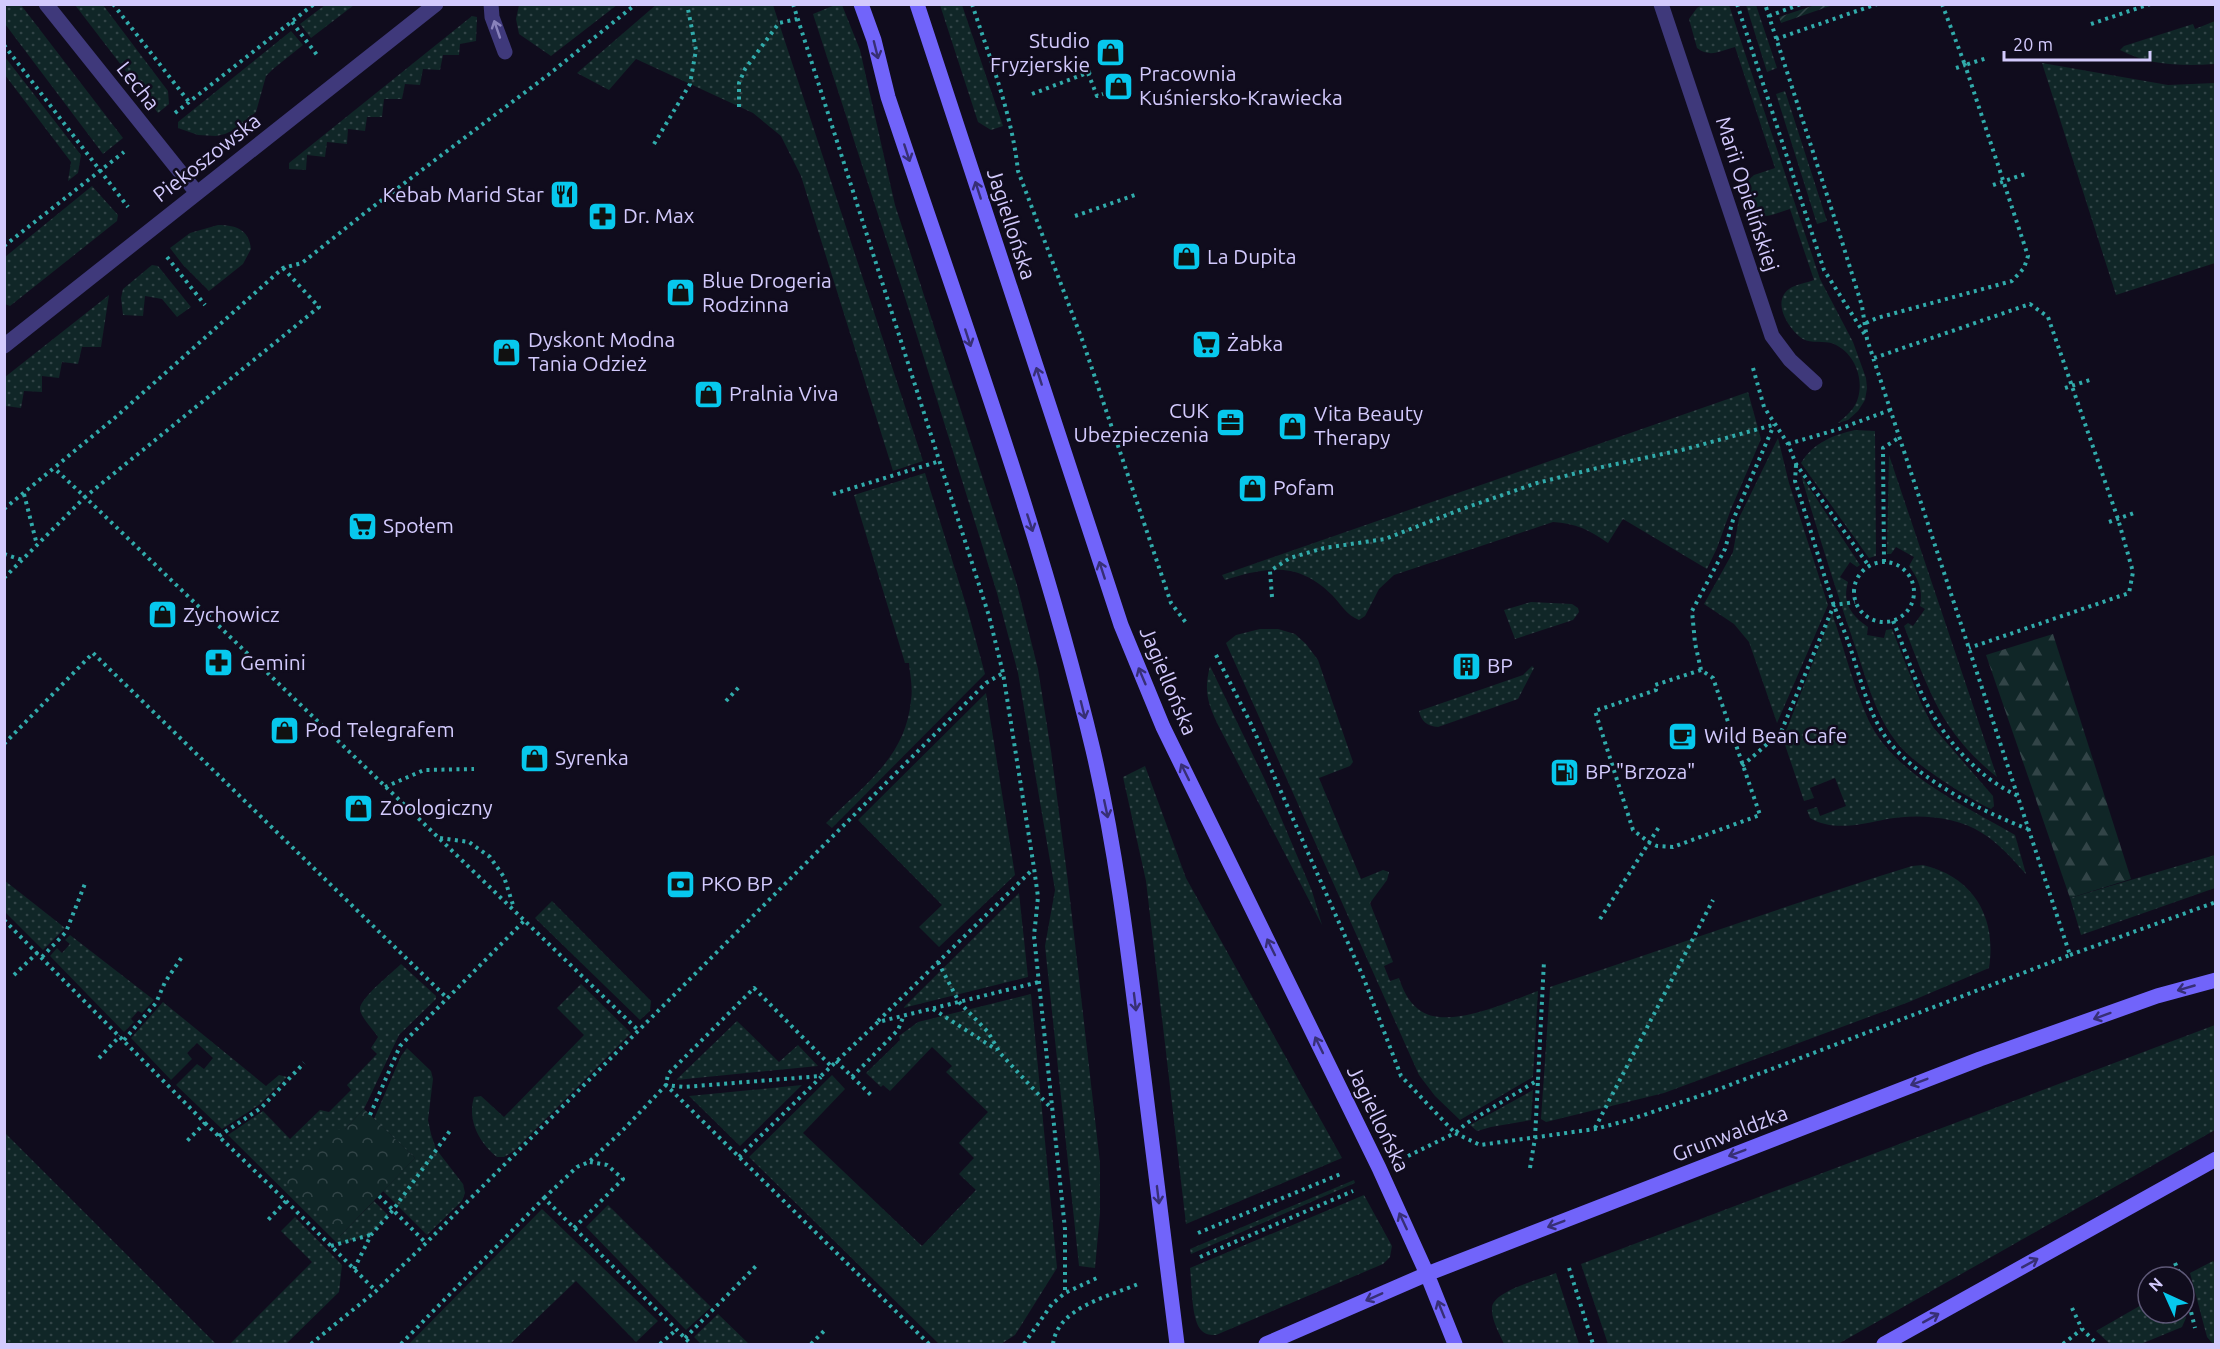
<svg xmlns="http://www.w3.org/2000/svg" width="2220" height="1349" font-family="Ubuntu,sans-serif">
  <style>
    .grass { fill: url(#grass-dots) }
    .forest { fill: url(#forest-firs) }
    .park { fill: url(#park-crowns) }
    .garden { fill: url(#garden-furrows) }
    .lines { fill: none; stroke-linecap: round; stroke-linejoin: round }
    .path { stroke: #31abab; stroke-width: 4; stroke-dasharray: 3 4.5; stroke-linecap: butt }
    .lane { stroke: #3f397b; stroke-width: 15 }
    .street { stroke: #3f397b; stroke-width: 15 }
    .secondary { stroke: #7164fa; stroke-width: 15 }
    .oneway { stroke: #8982bc }
    .oneway2 { stroke: #372f75 }
    .labels { text-anchor: middle; stroke-width: 5; stroke-linejoin: round; paint-order: stroke }
    .poi-label { font-size: 21px; fill: #d3cafd; stroke: #100c1d; text-anchor: start }
    .street-label { font-size: 21px; fill: #d3cafd; stroke: #100c1d }
  </style>
  <defs>
    <pattern id="grass-dots" width="8" height="8" patternUnits="userSpaceOnUse" patternTransform="scale(1.5)"><rect width="8" height="8" fill="#102627"/><path d="M2 2h.1M6 6h.1" fill="none" stroke="#324447" stroke-width="1.8" stroke-linecap="round"/></pattern>
    <pattern id="forest-firs" width="22" height="20" patternUnits="userSpaceOnUse" patternTransform="scale(1.5)"><rect width="22" height="20" fill="#102627"/><path d="M5 1l3.5 6h-7zM16 11l3.5 6h-7z" fill="#324447"/></pattern>
    <pattern id="park-crowns" width="20" height="18" patternUnits="userSpaceOnUse" patternTransform="scale(1.5)"><rect width="20" height="18" fill="#102627"/><path d="M2 6a3 3 0 1 1 6 0M12 15a3 3 0 1 1 6 0" fill="none" stroke="#324447"/></pattern>
    <pattern id="garden-furrows" width="10" height="10" patternUnits="userSpaceOnUse" patternTransform="scale(1.5)"><rect width="10" height="10" fill="#102627"/><path d="M-1 1l2-2M0 10L10 0M9 11l2-2" fill="none" stroke="#324447"/></pattern>
  </defs>
  <rect width="100%" height="100%" fill="#100c1d"/>
  <!-- grass -->
  <path class="grass" d="M657,4l116,1 150,456 -30,10 -92,-295 -20,-40 -28,-23 -117,-54 -27,31 -32,-17z
    M1704,4l25,1 91,274 33,63 13,36 1,10 -2,12 -7,11 -10,9 -10,3c8,-7 17,-14 20,-25 6,-21 -4,-45 -24,-54 -10,-4 -23,0 -31,-5 -14,-9 -32,-37 -14,-50 7,-5 18,-6 25,-9l-24,-71c-18,5 -33,16 -42,-7 -3,-7 -3,-12 -3,-19l9,-8 21,-7 -40,-121c-15,4 -25,11 -38,1l-8,-29 8,-11z
    M8,5h13l102,133 -20,16 -98,-130v-16z
    M75,5h28l65,86 1,13 -11,9z
    M325,5h29l-43,33 -11,-14z
    M519,5v-1l98,1 -66,51 -32,-22 -3,-15z
    M835,5h7l18,45 35,155 122,380 21,84 13,82 17,131 32,281v50l-5,55 -16,-2 -34,-320 10,-56 -37,-217 -21,-80 -87,-280 -97,-299z
    M940,5h22l41,121 -12,4 -13,-8z
    M1746,5h10l21,63 -10,4z
    M472,16l5,1 -1,24 -16,3 -1,11h-16l-3,15 -17,-1 -3,16 -15,-1 -3,15h-18l-2,18h-15l-2,14 -17,-2 -1,15 -20,-2 -2,15 -18,-2 -1,15 -17,-1v-6z
    M2215,21v43c-32,2 -65,2 -95,-14l4,-4 69,-22 2,5z
    M291,31l12,14 -30,24 -7,7 -10,36 -18,16 -13,6 -9,2 -18,-1 -20,-7v-6z
    M5,57l76,98 -3,18 -10,8 3,-19 -66,-87z
    M2042,63l126,22 47,-2v180l-99,32z
    M1785,91l42,130 -10,3 -41,-130z
    M92,186l26,29 -1,6 -107,85 -5,-2v-47z
    M218,225c17,0 31,4 33,24l-8,15 -34,27 -26,-26 -13,-17 20,-15z
    M152,265l6,1 33,41 -14,10 -15,-18 -17,-3 -2,20 -20,-1 -2,-17 2,-9z
    M109,295l-8,52h-19l-4,17 -16,-2 -3,16 -17,-2v16l-18,-1 -3,17 -16,-2v-29z
    M1748,392l13,47 -30,70 -14,39 -10,21 -84,-50 -15,24c-18,-13 -33,-20 -55,-21l-159,53 -15,14 -14,27 -6,4c-13,-5 -18,-16 -27,-25 -34,-34 -65,-28 -107,-15l-3,-5z
    M1855,430l20,1 1,125 -7,2 -68,-95c12,-20 32,-28 54,-33z
    M1778,438l11,45 39,122 -51,118 -28,-81 -15,-18 -30,-20 29,-52 6,-34z
    M1889,455l108,322c-56,-45 -68,-86 -93,-151l4,-3 5,3 12,-17 -5,-3c3,-16 -1,-26 -11,-40l5,-9 -18,-10 -5,7h-4z
    M925,473l42,135 18,66 -153,154 -6,-5c38,-38 80,-66 85,-123 2,-12 -1,-25 -2,-37h-4l-51,-168z
    M1801,475l59,90 -3,2 -7,-5 -10,15 8,5c-6,21 3,33 20,45l-1,8 17,3 2,-8 6,-1 29,74 12,24 60,69 1,10 -3,3c-25,-12 -76,-44 -93,-65 -22,-27 -31,-63 -42,-95 -20,-58 -38,-116 -55,-174z
    M1531,602l41,2 6,4 1,4 -6,8 -58,19 -11,-29z
    M1832,613c12,35 21,72 36,106 25,55 96,86 147,116l11,39c-13,-14 -27,-31 -44,-41 -27,-17 -64,-19 -95,-14 -24,5 -54,13 -77,-1l-3,-8 10,-3 3,9 26,-10 -11,-28 -25,10 4,10 -10,3 -21,-62z
    M1260,629h18l17,5 11,10 12,16 35,102 -3,4 -31,12 42,101 22,-9 6,2 -2,8 -17,23 23,59 -9,4 6,15 9,-3c4,12 9,23 19,31 28,23 91,-8 120,-18l-5,86 -73,43 -25,-24 -16,-21 -193,-432 10,-8z
    M1210,666l55,114 47,111 10,34 -105,-202c-10,-22 -13,-33 -7,-57z
    M1532,666l2,2 -16,31 -80,28c-11,-1 -17,-6 -19,-16l104,-36z
    M986,693l29,182 -76,72 -20,-20 23,-22 -84,-85z
    M1145,766l41,112 156,280 -156,66 -40,-343 -23,-104z
    M2215,855v33l-134,47 -11,-37z
    M1923,865c51,12 74,53 66,103l-80,34 -245,91 -118,29 -5,-3 9,-132c120,-40 240,-83 362,-121z
    M4,880l61,48 -22,22 -38,-38z
    M1019,893l9,84 -125,31z
    M552,901l99,100 -1,10 -10,9 -105,-102z
    M70,935l84,65 -12,13 -4,-2 -7,8 3,3 -10,10 -74,-76 7,-8 5,5 8,-9 -5,-4z
    M401,964l35,32v3l-37,36 -35,74 -19,20 -5,107 34,-35 14,14 -17,20 -33,9 -110,-109 35,-24 27,28 30,-29 9,2 22,-22 -4,-5 30,-31 -6,-6 7,-11c-5,-8 -17,-19 -18,-28 -1,-10 34,-38 41,-45z
    M581,984l50,49 -117,118 -10,6h-7c-18,-14 -30,-37 -23,-60l7,-1 23,21 80,-82 -27,-27z
    M1031,994l26,274 -42,67 -14,9h-62l-190,-187 83,-82 13,14 -42,44 119,113 54,-56 -17,-16 15,-16 -15,-15 29,-31 -42,-40 6,-6 -20,-19 -42,44 -7,-6 -2,2 -15,-14 34,-33 -1,-4 19,-14z
    M163,1002l103,84 13,-11 8,2 -27,27 -38,25 -46,-44 21,-21 7,5 9,-11 -16,-15 -10,10 5,6 -21,21 -40,-42z
    M737,1021l42,41 19,-17 20,21 -142,14z
    M2215,1025v105l-377,214h-230l-27,-80z
    M407,1048l24,23 2,8 -5,41 3,14 5,15 27,35 2,9 -3,8 -35,34 -44,-44 32,-33 -41,-39 27,-63z
    M802,1085l-62,61 -51,-50z
    M1533,1090l-2,30 -40,7 -14,4 -7,-6z
    M5,1133l211,211h-211z
    M1354,1180l1,3 -164,71 -1,-5z
    M1364,1195l28,51 -2,11 -7,7 -167,71c-5,0 -10,0 -14,-4 -11,-9 -10,-48 -12,-63z
    M608,1205l103,102 -25,23 -100,-103z
    M542,1209l116,112 -22,21 -60,-61 -66,63h-101z
    M295,1217l47,48 -3,27 -53,52h-56l82,-82 -31,-31z
    M2213,1261l3,5 -1,78h-2l-6,-7 -17,-64z
    M1556,1273l23,71h-75c-4,-10 -13,-24 -12,-36 0,-17 49,-29 64,-35z
    M2148,1286v27h36v-4l2,9 -4,9 -41,17h-31l-14,-13 47,-27 -5,-11z
    M718,1314l31,30h-48l-7,-7z"/>
  <!-- forest -->
  <path class="forest" d="M2053,634l78,245 -61,19 -84,-243z"/>
  <!-- park -->
  <path class="park" d="M364,1109l51,49 -75,78 -58,-56 48,-49 15,-2z"/>
  <!-- garden -->
  <path class="garden" d="M1815,5h18l-52,18 -2,-6z"/>
  <g class="lines">
    <!-- path -->
    <path class="path" d="M113,4l76,98
      M793,4l196,612 14,57 31,195 4,29 -4,39 31,293v64
      M972,4c18,55 40,110 46,167l65,171 88,261 16,21
      M1737,4l87,266 43,68
      M1942,4l23,61 22,-7
      M1769,16l32,-12
      M292,22l25,33
      M2091,24l59,-20
      M1776,39l101,-35
      M4,45l124,162
      M1088,73l9,23 6,-2
      M1032,94l63,-24
      M739,107v-24l6,-14 34,-46 18,-4
      M175,113l139,-109
      M654,144l36,-60 6,-34 -9,-46
      M1993,185l32,-11
      M1075,216l63,-22
      M4,246l120,-94
      M167,257l38,48
      M283,268l36,39 -234,190 553,533
      M1866,323l11,-5 135,-37 12,-13 4,-12 -63,-191 -9,3
      M1874,358l156,-54 18,13 70,202 15,53 -4,21 -160,55
      M1753,368l11,39 24,37 8,20 73,102
      M2065,388l28,-9
      M1788,444l51,-15 51,-19
      M1796,465l-1,16c13,40 25,82 38,122 6,16 13,31 18,47 12,36 20,76 48,103 32,33 87,60 129,76
      M24,494l13,51
      M833,494l107,-33
      M4,509l113,-93 166,-148 19,-5 64,-51 182,-137 88,-71
      M2109,522l28,-10
      M4,554l18,6
      M1854 592a30 30 0 1 1 60 0a30 30 0 1 1-60 0Z
      M1884,562l-1,-114 17,-11
      M4,578l81,-81 -31,-29
      M1272,597l-2,-26 20,-13 34,-10 61,-9 77,-30 75,-26 56,-14 93,-20 87,-24
      M1893,621c9,21 16,43 25,64 19,46 55,90 100,111
      M1216,655l35,69 113,255 37,97 54,57 12,-10 71,-43 6,-119
      M1701,670l-46,15 1,5 -61,21 38,119 17,13 7,3 16,1 87,-32 -47,-137 -12,-8 -6,-27 -3,-32 33,-62 8,-29 41,-95
      M726,701l13,-14
      M4,744l89,-91 354,345
      M1742,766l39,-34 53,-127 21,-3
      M385,787l39,-17 50,-1
      M440,838l29,4 21,15 14,20 10,31
      M1600,919l59,-92
      M4,920l201,203 -19,19
      M2070,955l146,-53
      M42,957l24,-25 20,-51
      M938,962l21,40 29,30 12,21 51,55
      M14,975l24,-23
      M933,1009l64,41
      M878,1021l155,-152
      M124,1040l32,-37 9,-21 17,-25
      M99,1058l21,-22
      M836,1061l36,35
      M852,1077l46,-47 6,-15
      M370,1115l30,-69 125,-126
      M205,1123l81,78 -19,20
      M1595,1128l118,-228
      M219,1136l42,-28 43,-45
      M1408,1156l47,-23 25,12 115,-16 34,-9 85,-29 356,-136 -203,-616 -5,-33 -24,-77 -73,-225
      M739,1157l82,-80
      M1530,1168l5,-30 3,-58
      M379,1196l47,47
      M544,1198l33,-31 12,-5 33,-31 44,-46 2,-11 86,-86 77,78
      M286,1201l90,90
      M574,1228l49,-49 -16,-14 -17,-3
      M1198,1233l145,-60
      M331,1246l39,-11
      M1200,1257l153,-66
      M2175,1263l6,14
      M1569,1268l24,76
      M354,1269l17,-34 22,-25 59,-82
      M2184,1283l11,45
      M2072,1308l10,21 15,15
      M685,1338l73,-74
      M311,1344l65,-53 50,-48 560,-560 17,-10
      M401,1344l143,-146 147,146
      M660,1344l16,-14
      M811,1344l14,-14
      M929,1344l-263,-259 18,2 137,-11 57,-54 161,-40
      M1024,1344l28,-40 13,-11 34,-16
      M1053,1344c5,-37 55,-47 85,-60
      M2063,1344l19,-15"/>
    <!-- lane -->
    <path class="lane" d="M491,4l1,13 13,35"/>
    <!-- street -->
    <path class="street" d="M46,4l151,189
      M1661,4l111,332 18,24 25,23
      M4,346l432,-342"/>
    <!-- secondary -->
    <path class="secondary" d="M861,4l13,36 14,57c72,216 152,431 205,653 24,103 36,208 49,313 11,94 24,187 35,281
      M917,4l204,621 42,102 216,441 48,106 28,70
      M1266,1344l161,-70 553,-215 177,-63 59,-16
      M1884,1344l332,-185"/>
  </g>
  <!-- one-way arrows -->
  <defs><path id="oneway-shaft" d="M-6 0H5M1.5-3L5.5 0L1.5 3" fill="none" stroke-width="1.6" stroke-linecap="round" stroke-linejoin="round" transform="scale(1.5)"/></defs>
  <use class="oneway" href="#oneway-shaft" transform="translate(497 29) rotate(-109)"/>
  <g class="oneway2">
    <use href="#oneway-shaft" transform="translate(876 50) rotate(76)"/>
    <use href="#oneway-shaft" transform="translate(907 153) rotate(72)"/>
    <use href="#oneway-shaft" transform="translate(978 190) rotate(-108)"/>
    <use href="#oneway-shaft" transform="translate(968 338) rotate(72)"/>
    <use href="#oneway-shaft" transform="translate(1039 376) rotate(-108)"/>
    <use href="#oneway-shaft" transform="translate(1030 523) rotate(72)"/>
    <use href="#oneway-shaft" transform="translate(1102 570) rotate(-108)"/>
    <use href="#oneway-shaft" transform="translate(1142 676) rotate(-113)"/>
    <use href="#oneway-shaft" transform="translate(1083 710) rotate(76)"/>
    <use href="#oneway-shaft" transform="translate(1185 772) rotate(-116)"/>
    <use href="#oneway-shaft" transform="translate(1106 809) rotate(78)"/>
    <use href="#oneway-shaft" transform="translate(1271 947) rotate(-116)"/>
    <use href="#oneway-shaft" transform="translate(2186 988) rotate(164)"/>
    <use href="#oneway-shaft" transform="translate(1135 1002) rotate(83)"/>
    <use href="#oneway-shaft" transform="translate(2102 1016) rotate(160)"/>
    <use href="#oneway-shaft" transform="translate(1319 1045) rotate(-116)"/>
    <use href="#oneway-shaft" transform="translate(1919 1082) rotate(159)"/>
    <use href="#oneway-shaft" transform="translate(1737 1153) rotate(159)"/>
    <use href="#oneway-shaft" transform="translate(1158 1195) rotate(83)"/>
    <use href="#oneway-shaft" transform="translate(1403 1221) rotate(-115)"/>
    <use href="#oneway-shaft" transform="translate(1556 1224) rotate(159)"/>
    <use href="#oneway-shaft" transform="translate(2030 1263) rotate(-29)"/>
    <use href="#oneway-shaft" transform="translate(1374 1297) rotate(156)"/>
    <use href="#oneway-shaft" transform="translate(1441 1309) rotate(-112)"/>
    <use href="#oneway-shaft" transform="translate(1931 1318) rotate(-29)"/>
  </g>
  <!-- icons -->
  <defs>
    <symbol id="shop-square" viewBox="-11 -11 22 22"><rect x="-9" y="-9" width="18" height="18" rx="4" fill="#07c8ed" stroke="#100c1d"/><path d="M-5-2.5h2.3a2.7 3.5 0 0 1 5.4 0H5L5.5 6h-11ZM-1.5-2.5h3a1.5 2.3 0 0 0-3 0Z" fill="#111"/></symbol>
    <symbol id="restaurant-square" viewBox="-11 -11 22 22"><rect x="-9" y="-9" width="18" height="18" rx="4" fill="#07c8ed" stroke="#100c1d"/><path d="M-5-6h1v4h1v-4h1v4h1v-4h1v5L-1.5 .5V6h-2V.5L-5-1ZM5-6V6H3V1.5H1.5Q1.5-4 5-6Z" fill="#111"/></symbol>
    <symbol id="pharmacy-square" viewBox="-11 -11 22 22"><rect x="-9" y="-9" width="18" height="18" rx="4" fill="#07c8ed" stroke="#100c1d"/><path d="M-2-6h4v4h4v4h-4v4h-4v-4h-4v-4h4Z" fill="#111"/></symbol>
    <symbol id="supermarket-square" viewBox="-11 -11 22 22"><rect x="-9" y="-9" width="18" height="18" rx="4" fill="#07c8ed" stroke="#100c1d"/><path d="M-6-5.5h2.5l.6 2H6L4.5 2H-2.5L-4.4-4H-6ZM-1.5 3.2a1.3 1.3 0 1 0 .1 0ZM3 3.2a1.3 1.3 0 1 0 .1 0Z" fill="#111"/></symbol>
    <symbol id="office-square" viewBox="-11 -11 22 22"><rect x="-9" y="-9" width="18" height="18" rx="4" fill="#07c8ed" stroke="#100c1d"/><path d="M-6-3h4V-5.5h4V-3h4V5H-6ZM-1-4.5V-3h2v-1.5ZM-6 0V1H6V0Z" fill="#111"/></symbol>
    <symbol id="building-square" viewBox="-11 -11 22 22"><rect x="-9" y="-9" width="18" height="18" rx="4" fill="#07c8ed" stroke="#100c1d"/><path d="M-4-6H4V6H1V3H-1V6H-4ZM-2.5-4.3h1.7v1.8h-1.7ZM.8-4.3h1.7v1.8H.8ZM-2.5-1h1.7V.8h-1.7ZM.8-1h1.7V.8H.8Z" fill="#111"/></symbol>
    <symbol id="cafe-square" viewBox="-11 -11 22 22"><rect x="-9" y="-9" width="18" height="18" rx="4" fill="#07c8ed" stroke="#100c1d"/><path d="M-5.5-4.5H6V0H3Q3 3.5 0 3.5H-2.5Q-5.5 3.5-5.5 0ZM3-3.2v2h1.7v-2ZM-6 4.5H4V6H-6Z" fill="#111"/></symbol>
    <symbol id="fuel-square" viewBox="-11 -11 22 22"><rect x="-9" y="-9" width="18" height="18" rx="4" fill="#07c8ed" stroke="#100c1d"/><path d="M-5.5-6h7V0h2V4h1.3V-2.5L3-4.5l.8-.8L6-3V5H2.5V1h-1V6h-7ZM-4.2-4.7v3.2H.2V-4.7Z" fill="#111"/></symbol>
    <symbol id="bank-square" viewBox="-11 -11 22 22"><rect x="-9" y="-9" width="18" height="18" rx="4" fill="#07c8ed" stroke="#100c1d"/><path d="M-6-4H6V4H-6ZM0-2.3a2.3 2.3 0 1 0 0 4.6a2.3 2.3 0 1 0 0-4.6Z" fill="#111"/></symbol>
  </defs>
  <g fill-rule="evenodd">
    <use href="#shop-square" x="1094" y="36" width="33" height="33"/>
    <use href="#shop-square" x="1102" y="70" width="33" height="33"/>
    <use href="#restaurant-square" x="548" y="178" width="33" height="33"/>
    <use href="#pharmacy-square" x="586" y="200" width="33" height="33"/>
    <use href="#shop-square" x="1170" y="240" width="33" height="33"/>
    <use href="#shop-square" x="664" y="276" width="33" height="33"/>
    <use href="#supermarket-square" x="1190" y="328" width="33" height="33"/>
    <use href="#shop-square" x="490" y="336" width="33" height="33"/>
    <use href="#shop-square" x="692" y="378" width="33" height="33"/>
    <use href="#office-square" x="1214" y="406" width="33" height="33"/>
    <use href="#shop-square" x="1276" y="410" width="33" height="33"/>
    <use href="#shop-square" x="1236" y="472" width="33" height="33"/>
    <use href="#supermarket-square" x="346" y="510" width="33" height="33"/>
    <use href="#shop-square" x="146" y="598" width="33" height="33"/>
    <use href="#pharmacy-square" x="202" y="646" width="33" height="33"/>
    <use href="#building-square" x="1450" y="650" width="33" height="33"/>
    <use href="#shop-square" x="268" y="714" width="33" height="33"/>
    <use href="#cafe-square" x="1666" y="720" width="33" height="33"/>
    <use href="#shop-square" x="518" y="742" width="33" height="33"/>
    <use href="#fuel-square" x="1548" y="756" width="33" height="33"/>
    <use href="#shop-square" x="342" y="792" width="33" height="33"/>
    <use href="#bank-square" x="664" y="868" width="33" height="33"/>
  </g>
  <g class="labels">
    <!-- poi labels -->
    <g class="poi-label">
      <text x="1090" y="48" text-anchor="end">Studio<tspan x="1090" dy="24">Fryzjerskie</tspan></text>
      <text x="1139" y="81">Pracownia<tspan x="1139" dy="24">Kuśniersko-Krawiecka</tspan></text>
      <text x="544" y="202" text-anchor="end">Kebab Marid Star</text>
      <text x="623" y="223">Dr. Max</text>
      <text x="1207" y="264">La Dupita</text>
      <text x="702" y="288">Blue Drogeria<tspan x="702" dy="24">Rodzinna</tspan></text>
      <text x="528" y="347">Dyskont Modna<tspan x="528" dy="24">Tania Odzież</tspan></text>
      <text x="1227" y="351">Żabka</text>
      <text x="729" y="401">Pralnia Viva</text>
      <text x="1209" y="418" text-anchor="end">CUK<tspan x="1209" dy="24">Ubezpieczenia</tspan></text>
      <text x="1314" y="421">Vita Beauty<tspan x="1314" dy="24">Therapy</tspan></text>
      <text x="1273" y="495">Pofam</text>
      <text x="383" y="533">Społem</text>
      <text x="183" y="622">Zychowicz</text>
      <text x="240" y="670">Gemini</text>
      <text x="1487" y="673">BP</text>
      <text x="305" y="737">Pod Telegrafem</text>
      <text x="1704" y="743">Wild Bean Cafe</text>
      <text x="555" y="765">Syrenka</text>
      <text x="1585" y="779">BP "Brzoza"</text>
      <text x="380" y="815">Zoologiczny</text>
      <text x="701" y="891">PKO BP</text>
    </g>
    <!-- street labels -->
    <g class="street-label">
      <text transform="translate(138 86) rotate(52)" y="7">Lecha</text>
      <text transform="translate(207 158) rotate(-38)" y="7">Piekoszowska</text>
      <text transform="translate(1747 194) rotate(72)" y="7">Marii Opielińskiej</text>
      <text transform="translate(1011 224) rotate(72)" y="7">Jagiellońska</text>
      <text transform="translate(1168 681) rotate(67)" y="7">Jagiellońska</text>
      <text transform="translate(1378 1119) rotate(64)" y="7">Jagiellońska</text>
      <text transform="translate(1730 1134) rotate(-21)" y="7">Grunwaldzka</text>
    </g>
  </g>
  <!-- border -->
  <rect width="2220" height="1349" fill="none" stroke="#d3cafd" stroke-width="12"/>
  <!-- north arrow -->
  <g transform="translate(2166 1295) rotate(315)"><circle r="28" fill="#100c1d" stroke="#5e5877" stroke-width="1.5"/>
  <path d="M0-4.5L10 22L0 15L-10 22Z" fill="#07c8ed"/>
  <text y="-9" font-size="16" font-weight="bold" text-anchor="middle" fill="#d3cafd">N</text>
  </g>
  <!-- scale -->
  <path d="M2004 51v9h146v-9" fill="none" stroke="#d3cafd" stroke-width="3"/>
  <text x="2013" y="51" font-size="18" fill="#d3cafd" stroke="#100c1d" stroke-width="4.5" paint-order="stroke">20 m</text>
</svg>
